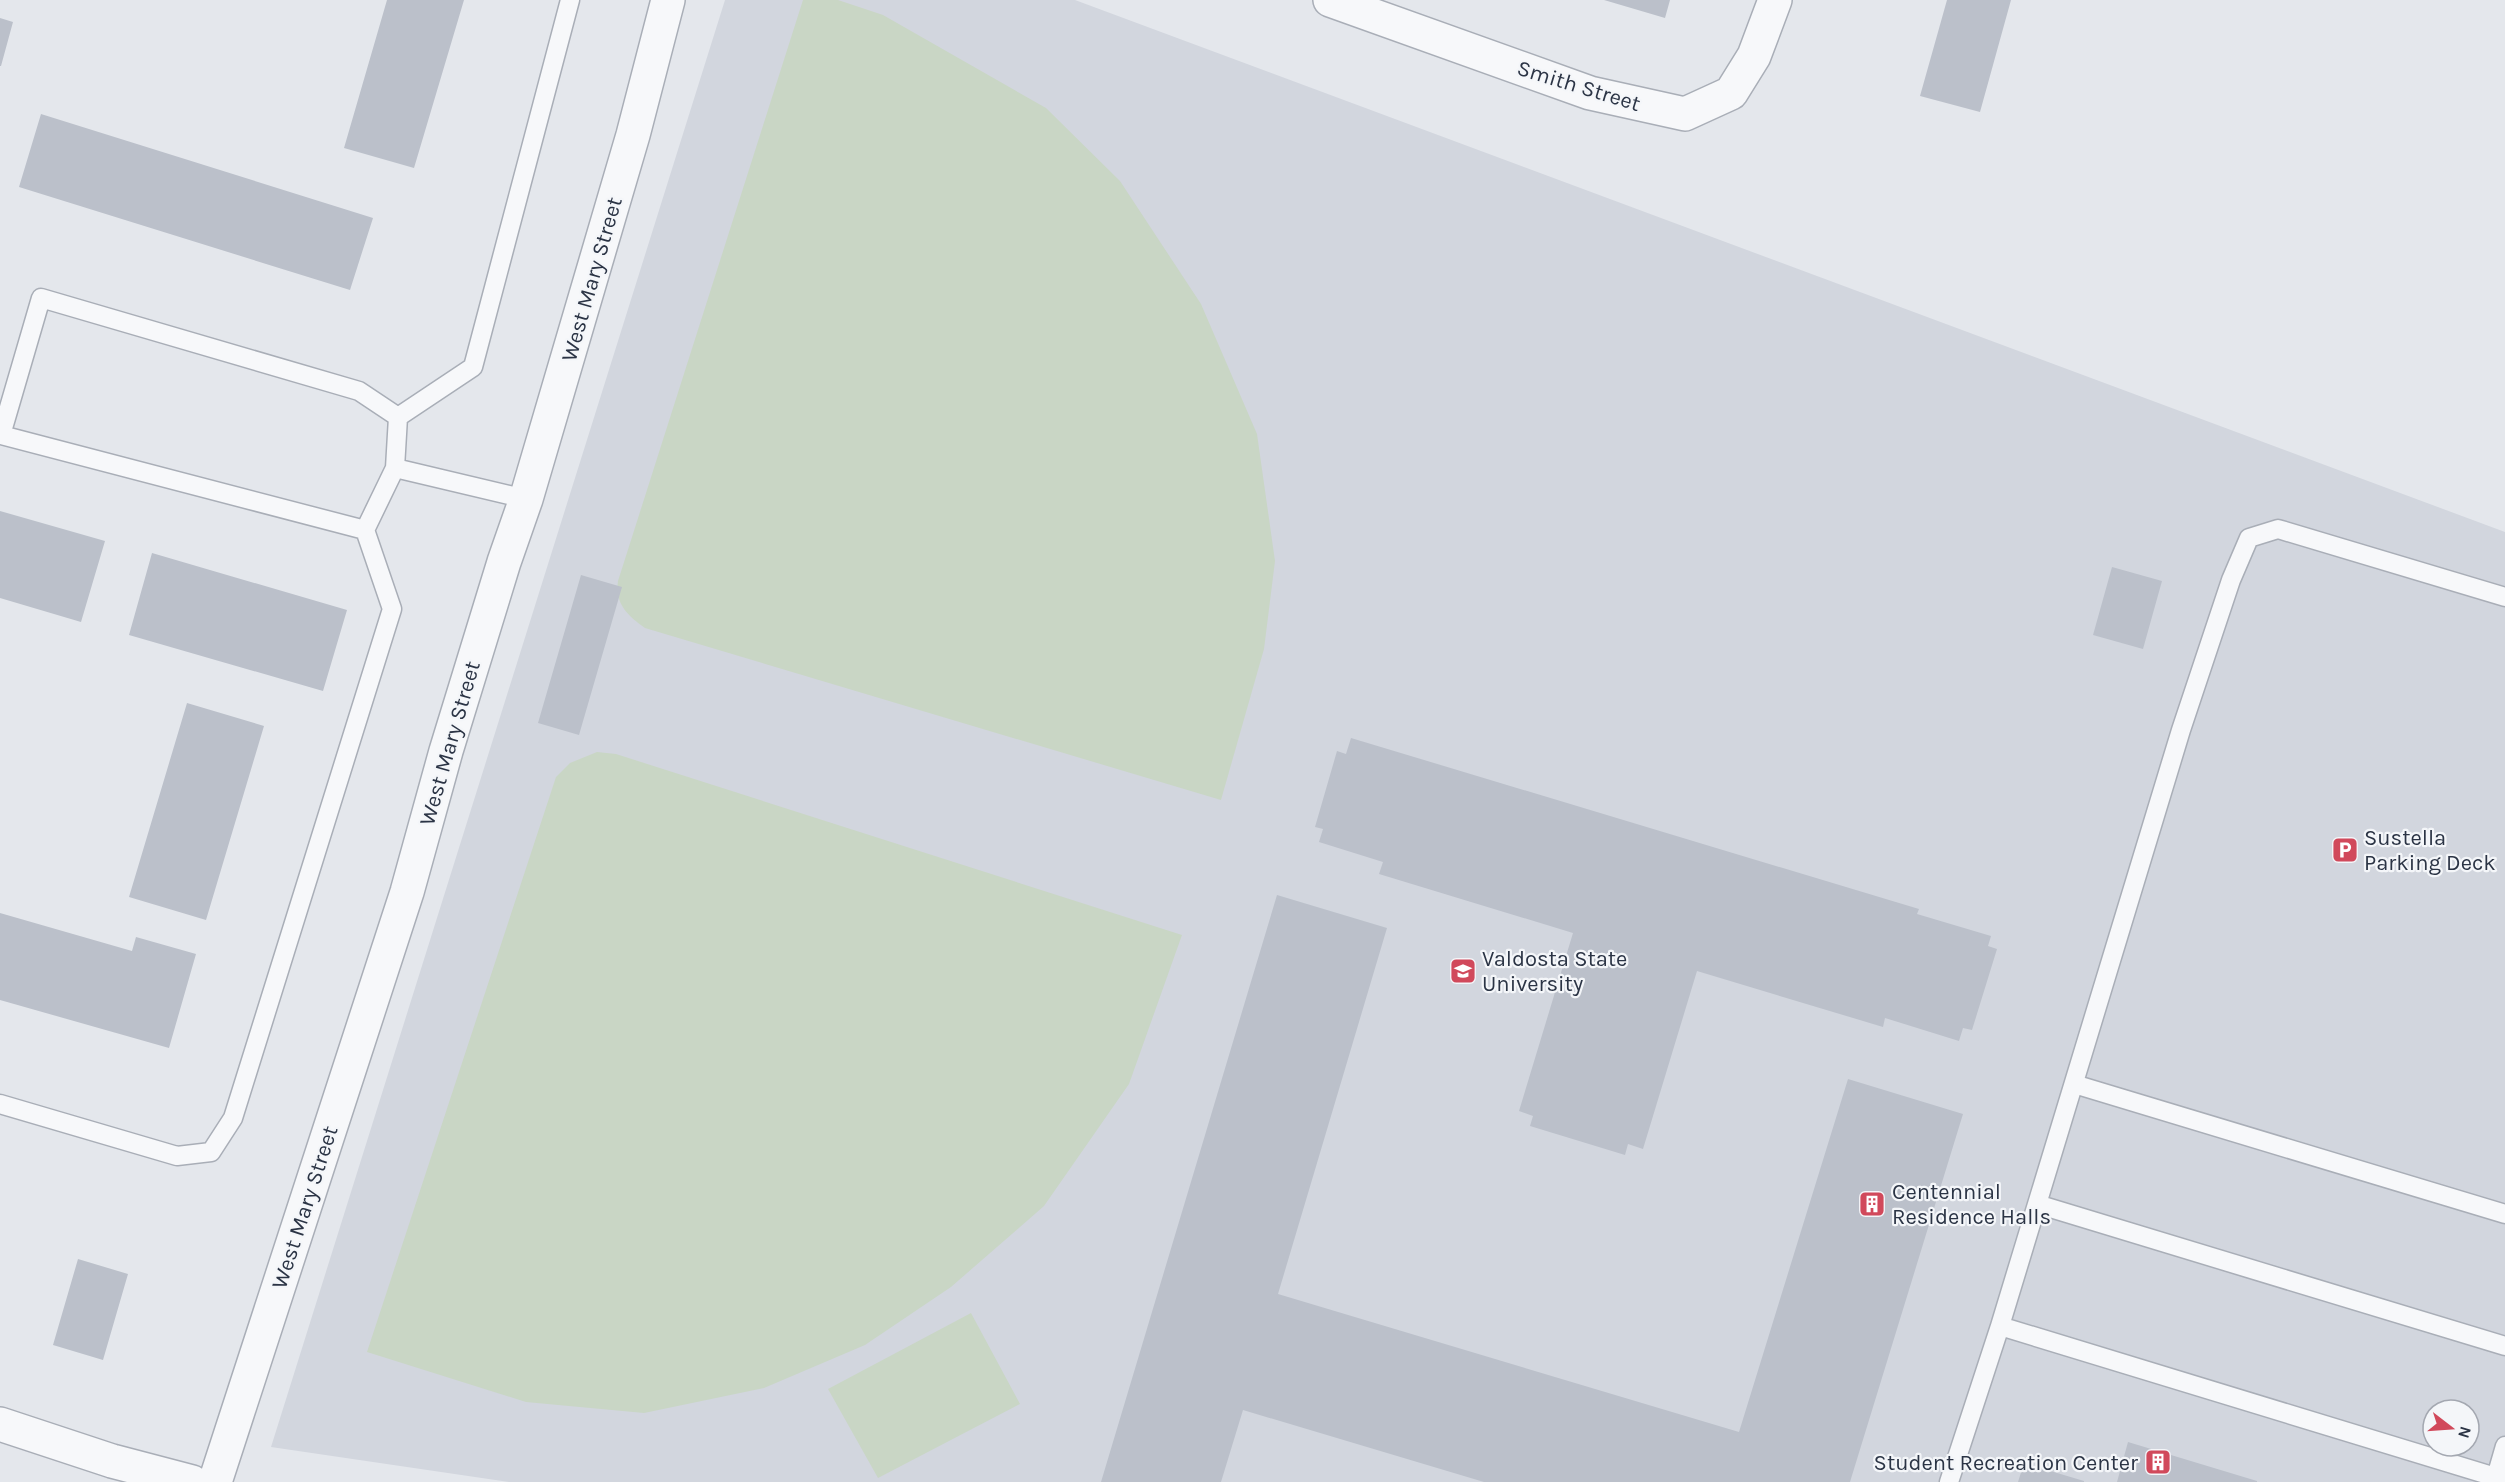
<svg xmlns="http://www.w3.org/2000/svg" width="2505" height="1482" font-family="Karla,sans-serif">
  <style>
    .built { fill: #d2d6de; fill-rule: evenodd }
    .green { fill: #c9d6c5 }
    .building { fill: #bbc0ca }
    .lines { fill: none; stroke-linecap: round; stroke-linejoin: round }
    .service-casing { stroke: #a9aeb7; stroke-width: 21 }
    .minor-casing { stroke: #a9aeb7; stroke-width: 36 }
    .service { stroke: #f7f8fa; stroke-width: 18 }
    .minor { stroke: #f7f8fa; stroke-width: 33 }
    .labels { text-anchor: middle; stroke-width: 4.5; stroke-linejoin: round; paint-order: stroke }
    .street-label { font-size: 22px; fill: #2b3445; stroke: #f4f6f9 }
    .poi-label { font-size: 22px; fill: #2b3445; stroke: #f4f6f9; text-anchor: start }
  </style>
  <rect width="100%" height="100%" fill="#e4e7ec"/>
  <!-- built -->
  <path class="built" d="M725,0h350l1430,532v950h-1996l-238,-35zM2433,1410h36v36h-36z"/>
  <!-- green -->
  <path class="green" d="M803,0h35l45,15 163,93 74,73 81,123 56,130 18,127 -11,88 -43,151 -576,-172c-18,-13 -30,-24 -27,-47z
    M597,752l19,2 566,181 -53,149 -85,122 -93,81 -86,58 -101,43 -120,25 -118,-11 -159,-50 189,-575 14,-14z
    M971,1313l49,91 -142,74 -50,-89z"/>
  <!-- building -->
  <path class="building" d="M387,0h77l-50,168 -70,-20z
    M1604,0h66l-5,18z
    M1947,0h64l-31,112 -60,-16z
    M0,18l13,4 -12,44h-1z
    M41,114l332,104 -23,72 -331,-103z
    M0,511l105,30 -24,81 -81,-24z
    M152,553l195,57 -24,81 -194,-56z
    M2112,567l50,14 -19,68 -50,-14z
    M581,575l41,12 -43,148 -41,-12z
    M187,703l77,23 -58,194 -77,-23z
    M1351,738l568,171 -2,5 74,22 -3,10 9,3 -25,81 -9,-2 -4,13 -74,-23 -2,9 -186,-56 -54,178 -15,-5 -3,11 -95,-29 3,-10 -14,-5 54,-178 -194,-59 4,-12 -64,-20 4,-13 -8,-2 22,-76 9,3z
    M1277,895l110,33 -109,366 461,138 109,-353 115,35 -113,368h-366l-241,-72 -22,72h-120z
    M0,913l132,38 4,-14 60,17 -27,94 -169,-48z
    M78,1259l50,15 -25,86 -50,-15z
    M2128,1442l129,39v1h-140z
    M2024,1463l60,18v1h-66z"/>
  <g class="lines">
    <defs>
      <path id="service" d="M41,298l318,93 39,26 -3,51 -30,62 -364,-95z
        M398,417l75,-50 97,-367
        M395,468l131,31
        M2074,1084l431,130
        M0,1104l177,52 34,-4 22,-34 159,-509 -27,-79
        M2037,1204l468,142
        M2000,1326l181,-596 50,-150 18,-42 29,-9 227,68
        M2496,1477l9,-31
        M1949,1482l51,-156 505,154"/>
      <path id="minor" d="M1330,0l260,93 95,21 46,-21 23,-37 21,-56
        M0,1424l112,37 80,21
        M215,1482l192,-590 39,-141 58,-189 22,-63 107,-364 35,-135"/>
    </defs>
    <!-- service casing -->
    <use href="#service" class="service-casing"/>
    <!-- minor casing -->
    <use href="#minor" class="minor-casing"/>
    <!-- service -->
    <use href="#service" class="service"/>
    <!-- minor -->
    <use href="#minor" class="minor"/>
  </g>
  <!-- icons -->
  <defs>
    <symbol id="parking-square" viewBox="-11 -11 22 22"><rect x="-9" y="-9" width="18" height="18" rx="4" fill="#d1495b" stroke="#f4f6f9"/><path d="M-3.5-5.5H1a3.5 3.5 0 0 1 0 7H-1V5.5H-3.5ZM-1-3.4V-.6H.8a1.4 1.4 0 0 0 0-2.8Z" fill="#fff"/></symbol>
    <symbol id="university-square" viewBox="-11 -11 22 22"><rect x="-9" y="-9" width="18" height="18" rx="4" fill="#d1495b" stroke="#f4f6f9"/><path d="M0-5L7-2L0 1L-7-2ZM-4 1L0 2.5L4 1V4Q0 6-4 4Z" fill="#fff"/></symbol>
    <symbol id="building-square" viewBox="-11 -11 22 22"><rect x="-9" y="-9" width="18" height="18" rx="4" fill="#d1495b" stroke="#f4f6f9"/><path d="M-4-6H4V6H1V3H-1V6H-4ZM-2.5-4.3h1.7v1.8h-1.7ZM.8-4.3h1.7v1.8H.8ZM-2.5-1h1.7V.8h-1.7ZM.8-1h1.7V.8H.8Z" fill="#fff"/></symbol>
  </defs>
  <g fill-rule="evenodd">
    <use href="#parking-square" x="2330" y="835" width="30" height="30"/>
    <use href="#university-square" x="1448" y="956" width="30" height="30"/>
    <use href="#building-square" x="1857" y="1189" width="30" height="30"/>
    <use href="#building-square" x="2143" y="1447" width="30" height="30"/>
  </g>
  <g class="labels">
    <!-- street labels -->
    <g class="street-label">
      <text transform="translate(1579 85) rotate(17)" y="8">Smith Street</text>
      <text transform="translate(591 279) rotate(-74)" y="8">West Mary Street</text>
      <text transform="translate(449 743) rotate(-74)" y="8">West Mary Street</text>
      <text transform="translate(304 1207) rotate(-72)" y="8">West Mary Street</text>
    </g>
    <!-- poi labels -->
    <g class="poi-label">
      <text x="2364" y="845">Sustella<tspan x="2364" dy="25">Parking Deck</tspan></text>
      <text x="1482" y="966">Valdosta State<tspan x="1482" dy="25">University</tspan></text>
      <text x="1892" y="1199">Centennial<tspan x="1892" dy="25">Residence Halls</tspan></text>
      <text x="2138" y="1470" text-anchor="end">Student Recreation Center</text>
    </g>
  </g>
  <!-- north arrow -->
  <g transform="translate(2451 1428) rotate(107)"><circle r="28" fill="#f4f6f9" stroke="#a4a8b1" stroke-width="1.5"/>
  <path d="M0-4.5L10 22L0 15L-10 22Z" fill="#d1495b"/>
  <text y="-9" font-size="16" font-weight="bold" text-anchor="middle" fill="#2b3445">N</text>
  </g>
</svg>
